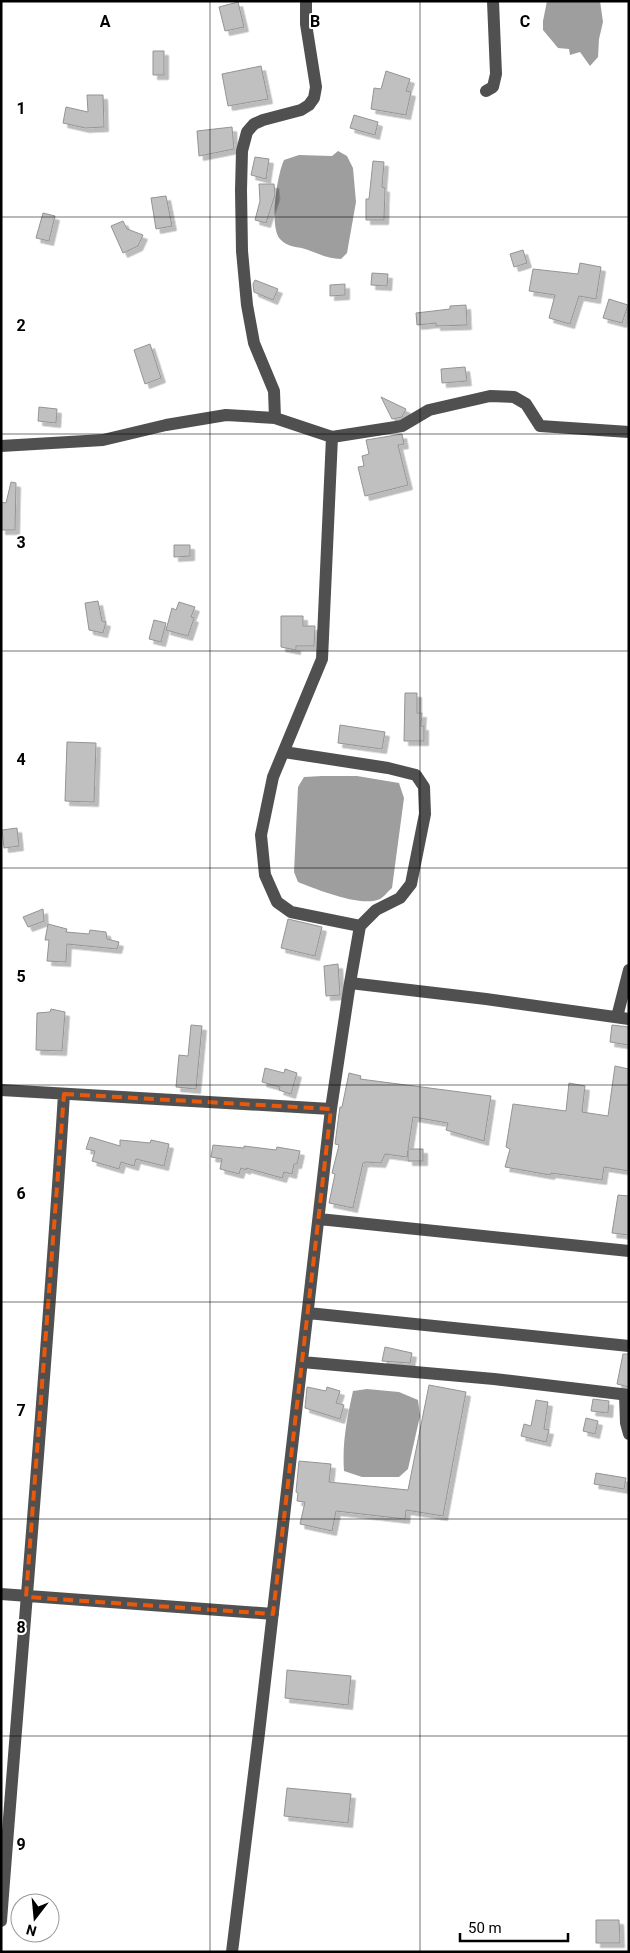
<svg xmlns="http://www.w3.org/2000/svg" width="630" height="1953" font-family="Roboto,sans-serif">
  <style>
    .water { fill: #9e9e9e }
    .building { fill: #c0c0c0; stroke: #949494; filter: url(#shadow) }
    .lines { fill: none; stroke-linecap: round; stroke-linejoin: round }
    .minor { stroke: #505050; stroke-width: 12 }
    .marked { fill: none; stroke: #e8590c; stroke-width: 4; stroke-dasharray: 10 6; stroke-linejoin: round }
    .grid { fill: none; stroke: #000; stroke-width: 1; stroke-opacity: 0.55 }
    .grid-label { font-size: 16px; text-anchor: middle; font-weight: bold; fill: #000; stroke: #fff; stroke-width: 4; stroke-linejoin: round; paint-order: stroke }
  </style>
  <defs>
    <filter id="shadow"><feDropShadow dx="4.5" dy="4.5" stdDeviation="0" flood-color="#0004"/></filter>
  </defs>
  <rect width="100%" height="100%" fill="#fff"/>
  <!-- water -->
  <path class="water" d="M547,1h53l3,21 -4,17 -1,18 -8,9 -10,-14 -10,3 -1,-6 -11,-1 -15,-18v-9z
    M338,151l9,5 6,12 3,34 -9,51 -6,6c-12,0 -22,-5 -33,-9 -10,-4 -20,-2 -28,-11 -11,-12 -3,-64 4,-79l15,-5 33,1z
    M322,776h35l42,7 5,15 -12,90c-4,3 -8,9 -12,11 -18,9 -64,-10 -82,-17l-4,-10 4,-85 6,-10z
    M367,1389l32,3 19,8 2,16 -12,53 -9,8h-37l-18,-6c-2,-28 3,-53 9,-80z"/>
  <!-- building -->
  <path class="building" d="M238,2l6,25 -19,4 -6,-24z
    M153,51h11v24h-11z
    M261,66l7,33 -40,7 -6,-32z
    M386,71l24,8 -4,12 5,1 -5,23 -35,-6 3,-21 7,1z
    M87,95h16l1,32 -19,1 -22,-5 3,-16 22,5z
    M354,115l24,7 -3,13 -25,-7z
    M232,127l2,22 -35,7 -2,-25z
    M255,157l14,2 -3,20 -15,-4z
    M373,161l11,1 -2,25 3,1 -1,32h-18v-21h3z
    M259,184h15l1,11 -9,28 -11,-3 5,-19z
    M166,196l6,30 -16,3 -5,-31z
    M43,213l12,3 -6,25 -13,-3z
    M123,221l4,8 16,6 -5,11 -15,7 -12,-27z
    M523,250l4,13 -13,4 -4,-13z
    M580,263l21,4 -5,32 -17,-3 -9,28 -21,-6 6,-23 -26,-4 4,-22 45,5z
    M372,273l16,1 -1,12 -16,-1z
    M255,280l23,9 -5,11 -19,-8 -1,-8z
    M345,284v11l-15,1v-11z
    M609,299l19,6 -6,18 -19,-5z
    M466,305l1,20 -31,1v-3l-19,2 -1,-12 34,-4v-3z
    M150,344l11,34 -16,6 -11,-34z
    M465,367l2,14 -25,2 -1,-14z
    M381,397l25,12 -4,8 -10,2z
    M39,407l18,2 -1,14 -18,-2z
    M402,434l2,10 -6,1 10,40 -43,11 -7,-29 6,-1 -2,-10 7,-2 -3,-14z
    M11,482l5,1 -1,47h-14v-28l5,1z
    M174,545h16v11l-16,1z
    M98,601l4,20 4,1 -3,11 -14,-3 -4,-27z
    M179,602l16,5 -4,10 3,1 -6,18 -22,-6 6,-22 4,2z
    M281,616h22v10h12l-1,20h-18v4l-15,-3z
    M154,620l12,3 -5,19 -12,-3z
    M405,693h12v20h5l-1,13h3v15h-20z
    M340,725l45,7 -3,17 -44,-6z
    M67,742l29,1 -2,59 -29,-1z
    M17,828l2,18 -15,2 -2,-18z
    M43,909l1,12 -16,6 -5,-10z
    M288,919l34,8 -7,29 -34,-8z
    M48,924l19,5 -1,3 23,2 1,-4 16,2 1,7 12,3 -2,7 -50,-5 -1,18 -19,-1 2,-21h-4z
    M338,964l2,31 -14,1 -2,-30z
    M51,1009l14,3 -3,39 -26,-1 1,-37 13,-1z
    M191,1025l11,1 -6,63 -20,-2 3,-32 9,1z
    M612,1025l17,2v18l-19,-3z
    M615,1066l14,3v102l-25,-4 -2,13 -51,-7 -1,2 -45,-8 5,-18 -4,-2 7,-43 53,7 3,-28 16,3 -3,26 26,4z
    M265,1068l19,5 1,-4 12,4 -6,21 -12,-4 1,-3 -18,-5z
    M349,1073l12,3 -1,3 131,17 -7,45 -38,-11 2,-7 -35,-6 -5,32h15v12h-15v-11l-1,7 -22,-3 -4,9 -15,-1 -3,1 -10,45 -24,-5 6,-29 -3,-1 7,-28 -4,-1 4,-30 1,-7h2z
    M90,1137l30,9v-6l30,3 1,-3 18,4 -5,22 -28,-7 -2,7 -13,-4 -2,7 -27,-8 3,-10 -9,-2z
    M213,1145l31,3v-2l32,4 1,-3 23,4 -3,13h-3l-2,10 -8,-2 -2,6 -36,-10v2l-5,-2 -2,6 -19,-5 2,-10 -11,-2z
    M618,1195l11,1v39l-17,-2z
    M385,1347l27,6 -2,10 -28,-2z
    M623,1354h6v33l-12,-3z
    M429,1385l37,7 -23,124 -37,-6 -1,9 -69,-8 -4,20 -32,-7 5,-22 -8,-1 1,-8 -2,-1 3,-31 32,3 -2,18 79,8z
    M307,1387l19,4 1,-4 13,4 -4,12 8,2 -4,14 -35,-11z
    M593,1399l16,2 -1,12 -17,-2z
    M536,1400l12,2 -4,27 5,1 -3,12 -25,-6 3,-12 7,2z
    M586,1418l12,3 -3,13 -12,-3z
    M596,1473l30,5 -2,11 -30,-5z
    M287,1670l64,6 -3,29 -63,-7z
    M287,1788l64,6 -3,29 -64,-7z
    M596,1920h23l1,23h-24z"/>
  <g class="lines">
    <!-- minor -->
    <path class="minor" d="M486,91l7,-4 3,-13 -3,-73
      M275,418l-1,-27 -20,-48 -7,-38 -5,-54 -1,-61 1,-39 5,-19 7,-8 9,-4 38,-10 8,-5 5,-7 2,-11 -10,-63v-23
      M332,437l-10,222 -49,118 -12,58 4,40 12,27 14,10 69,14 -10,57
      M1,446l102,-6 63,-15 60,-10 49,3 57,19 70,-11 27,-16 61,-14 24,1 12,7 14,22 89,6
      M284,752l104,16 28,7 8,12 1,27 -14,70 -11,14 -24,12 -16,16
      M617,1017l12,-47
      M1,1090l330,19 19,-126 136,16 143,20
      M319,1219l310,32
      M308,1313l321,33
      M302,1362l192,17 135,16
      M625,1395l1,28 3,11
      M1,1594l272,20
      M1,1921c21,-276 46,-551 63,-827
      M232,1952l27,-219 72,-624"/>
  </g>
  <!-- marked area -->
  <path class="marked" d="M64,1094l267,15 -58,505 -247,-17z"/>
  <!-- grid -->
  <path class="grid" d="M210,1v1951M420,1v1951M1,217h628M1,434h628M1,651h628M1,868h628M1,1085h628M1,1302h628M1,1519h628M1,1736h628"/>
  <g class="grid-label">
    <text x="105" y="27">A</text>
    <text x="315" y="27">B</text>
    <text x="525" y="27">C</text>
    <text x="21" y="114">1</text>
    <text x="21" y="331">2</text>
    <text x="21" y="548">3</text>
    <text x="21" y="765">4</text>
    <text x="21" y="982">5</text>
    <text x="21" y="1199">6</text>
    <text x="21" y="1416">7</text>
    <text x="21" y="1633">8</text>
    <text x="21" y="1850">9</text>
  </g>
  <!-- border -->
  <rect width="630" height="1953" fill="none" stroke="#000000" stroke-width="5"/>
  <!-- north arrow -->
  <g transform="translate(35 1918) rotate(196)"><circle r="24" fill="#ffffff" stroke="#999999"/>
  <path d="M0-4L9 19L0 12L-9 19Z" fill="#000000"/>
  <text y="-8" font-size="14" font-weight="bold" text-anchor="middle" fill="#000000">N</text>
  </g>
  <!-- scale -->
  <path d="M460 1933v8h108v-8" fill="none" stroke="#000000" stroke-width="2.5"/>
  <text x="468" y="1933" font-size="15" fill="#000000" stroke="#ffffff" stroke-width="4" paint-order="stroke">50 m</text>
</svg>
